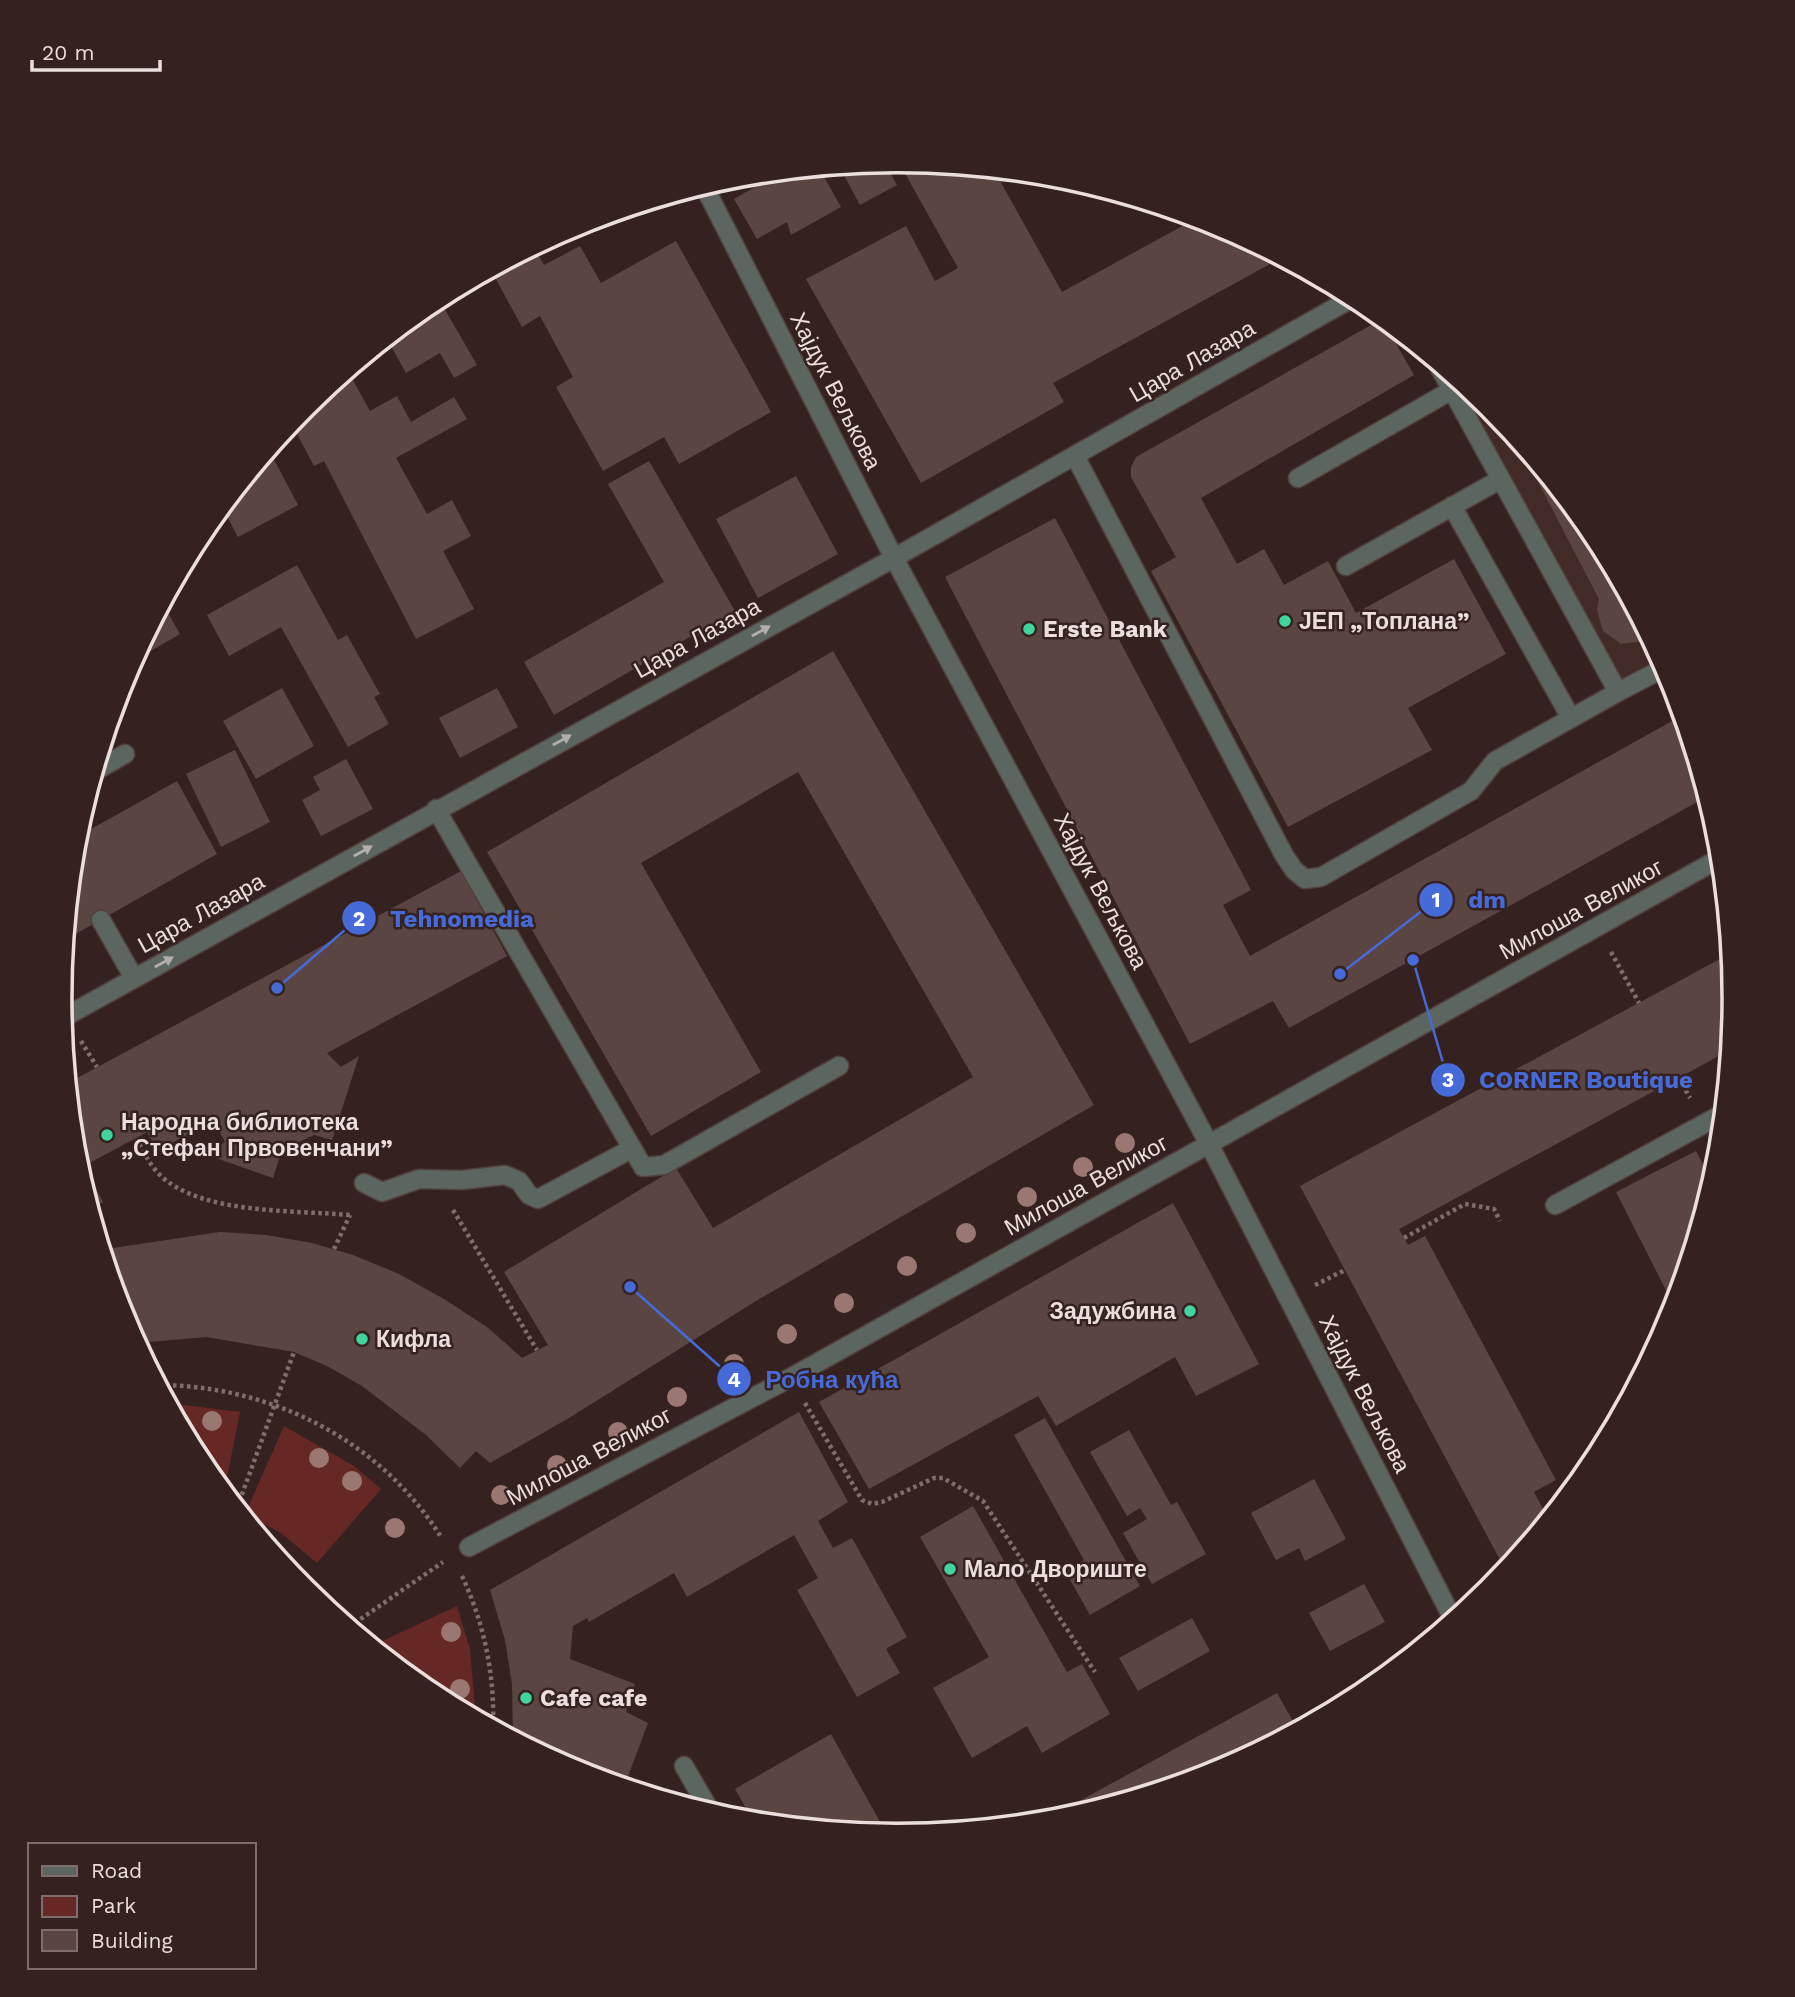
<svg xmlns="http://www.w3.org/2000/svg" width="1795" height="1997" font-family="'Work Sans',sans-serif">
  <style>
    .built { fill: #422a27 }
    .green { fill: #652824 }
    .building { fill: #5a4543 }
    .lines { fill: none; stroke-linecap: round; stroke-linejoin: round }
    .service-casing { stroke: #52403e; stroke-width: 21 }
    .pedestrian-casing { stroke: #52403e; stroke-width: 21 }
    .minor-casing { stroke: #52403e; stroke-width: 21 }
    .path { stroke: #7e6e6c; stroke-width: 4.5; stroke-dasharray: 3.5 3.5; stroke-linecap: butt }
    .service { stroke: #5c6661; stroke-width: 18 }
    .pedestrian { stroke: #5c6661; stroke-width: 18 }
    .minor { stroke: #5c6661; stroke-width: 18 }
    .tree { fill: #9b7772 }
    .oneway { fill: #b2aeab }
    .poi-dot { fill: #41d4a1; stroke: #352220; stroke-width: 2.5 }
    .labels { text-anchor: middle; stroke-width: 5; stroke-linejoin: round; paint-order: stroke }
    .street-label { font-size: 23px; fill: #ebdedd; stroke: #352220 }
    .poi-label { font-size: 23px; font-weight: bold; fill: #ebdedd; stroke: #352220; text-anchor: start }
    .rim { fill: none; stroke: #ebdedd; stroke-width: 3.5 }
    .leader { fill: none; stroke: #466bd9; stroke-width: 2.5 }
    .callout-dot { fill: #466bd9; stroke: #352220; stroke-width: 2.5 }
    .mark-label { font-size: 21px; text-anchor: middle; font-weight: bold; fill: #fff }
    .callout-label { font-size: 24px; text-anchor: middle; font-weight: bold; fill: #466bd9; stroke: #352220; stroke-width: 5; stroke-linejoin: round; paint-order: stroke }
  </style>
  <rect width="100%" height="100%" fill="#352220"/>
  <!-- built -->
  <path class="built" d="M1435,361l55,45 104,127 72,134 -48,25z"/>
  <!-- green -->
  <path class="green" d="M168,1403l72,9 -16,81 -23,-29z
    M284,1426l70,40 27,23 -64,74 -36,-30 -36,-19z
    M457,1606l13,43 6,70 -44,-24 -60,-49z"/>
  <!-- building -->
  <path class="building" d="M898,161l96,9 68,122 135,-74 22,6 62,34 -228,125 11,19 -143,81 -115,-204 100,-53 29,55 23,-13z
    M884,162l13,23 -37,20 -21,-39z
    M819,168l22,39 -50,28 -4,-13 -30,17 -23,-40 47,-27z
    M676,241l95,171 -92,52 -15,-27 -61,34 -47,-84 17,-10 -33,-61 -18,11 -31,-57 43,-23 10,18 36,-19 21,37z
    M440,301l37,64 -23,13 -14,-25 -34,20 -19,-34 30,-25z
    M1382,319l32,56 -213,123 36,66 27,-15 20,36 44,-24 28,52 98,-54 52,95 -98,54 24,42 -144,77 -137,-256 25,-14 -45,-80v-10l5,-10z
    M348,371l22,40 27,-15 14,26 43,-25 13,22 -71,39 31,56 25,-14 19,36 -28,15 31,58 -58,30 -92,-178 -10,5 -19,-36 9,-6 -6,-10 7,-8z
    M1512,432l82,101 56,104 -6,4 -23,3 -18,-13 -6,-21 2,-11z
    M269,450l29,55 -60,32 -16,-30z
    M649,461l86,150 -181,104 -30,-53 140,-80 -56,-98z
    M796,476l42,78 -80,44 -42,-79z
    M1055,518l196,372 -28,15 27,51 433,-241 25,81 -419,232 -16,-27 -83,43 -245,-467z
    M189,556l4,9 -13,7z
    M297,565l41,75 9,-5 33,59 -6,3 15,27 -41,23 -67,-120 -52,29 -22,-41z
    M163,604l17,30 -48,28 5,-10z
    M833,651l261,454 -338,196 -187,117 -79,45 -14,-12 -16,17 -34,-33 -64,-49 -35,-20 -33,-14 -88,-15 -70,6 -13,-24 -30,-104 20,33 107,-16 46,3 46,8 41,12 46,19 45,25 43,28 35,31 26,-13 -44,-73 172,-104 37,60 260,-151 -175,-305 -157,91 120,209 -110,64 -164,-284z
    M282,688l32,58 -58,33 -33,-58z
    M497,688l21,39 -58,31 -21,-40z
    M235,750l35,72 -49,25 -35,-73z
    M346,759l27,50 -52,27 -19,-36 18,-10 -7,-13z
    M177,781l40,73 -152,86 10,-102z
    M461,871l46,85 -180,97 14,14 18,-11 -27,84 -18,-5 -32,15 -9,28 -69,-24 21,-12 -12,-22 -55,31 -11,-19 -63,34 19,36 -13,8 -14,-48 -8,-79z
    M1731,953l4,46 -5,51 -331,179 9,16 17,-9 131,244 -22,12 9,17 26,-14 -63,76 -206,-385z
    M1696,1151l17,32 -38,125 -59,-116z
    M1173,1203l86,161 -63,32 -21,-39 -119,69 -18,-30 -169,93 -50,-87z
    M799,1412l49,90 -30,19 15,27 19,-10 55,99 -21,12 14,24 -43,24 -60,-107 21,-12 -24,-43 -107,62 -13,-24 -85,49 -2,-4 -14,8 -3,33 65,25 -9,28 22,11 -24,64 -48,-14 -63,-34 -1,-55 -7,-44 -15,-50z
    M1045,1418l95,168 -50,29 -25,-44 19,-11 -70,-125z
    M1129,1430l42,75 6,-3 29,52 -54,30 -29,-51 24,-14 -7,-11 -13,8 -37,-64z
    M1314,1479l32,60 -41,22 -6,-13 -23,12 -25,-47z
    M973,1506l94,166 15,-8 28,50 -68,39 -15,-27 -55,32 -39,-70 56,-31 -69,-120z
    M1364,1584l21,38 -55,29 -21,-38z
    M1192,1618l18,33 -72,40 -19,-33z
    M1370,1688l-7,7 -17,9 -1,-3z
    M1277,1693l21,37 -80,43 -157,47 -20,2z
    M831,1734l57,102 -134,-14 -19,-33z"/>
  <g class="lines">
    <defs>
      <path id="service" d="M1075,456l209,399 10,15 11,9 16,-2 150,-86 24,-30 123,-69 -182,-331
        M1298,478l154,-88
        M1452,506l119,212
        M1346,566l155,-87
        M1618,692l48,-25
        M95,771l30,-17
        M436,809l207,358 21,-2 175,-99
        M101,920l33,58
        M364,1183l18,9 37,-13 43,1 43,-5 14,6 10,14 9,4 93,-50
        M1555,1205l169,-92
        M684,1766l28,48"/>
      <path id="pedestrian" d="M1680,706l1,10
        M469,1547l321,-169 419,-234"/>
      <path id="minor" d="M704,186l190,372 315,586 245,477
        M61,1019l833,-461 460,-261
        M1209,1144l513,-287"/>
    </defs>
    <!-- service casing -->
    <use href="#service" class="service-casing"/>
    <!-- pedestrian casing -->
    <use href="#pedestrian" class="pedestrian-casing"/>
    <!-- minor casing -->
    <use href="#minor" class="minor-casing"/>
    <!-- path -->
    <path class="path" d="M1611,952l28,51
      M81,1041l16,26
      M1679,1078l11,20
      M136,1138c7,12 13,26 23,36 40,41 137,36 191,41
      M453,1210l84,140
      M1404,1238l61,-34 29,5 6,12
      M334,1249l16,-34
      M1315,1285l30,-15
      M159,1385c113,1 221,55 282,152
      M805,1403l57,97 10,4 10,-2 52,-24h9l40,23 112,171
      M237,1508l57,-156
      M462,1576c22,47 33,99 31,152
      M349,1627l94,-65"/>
    <!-- service -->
    <use href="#service" class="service"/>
    <!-- pedestrian -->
    <use href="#pedestrian" class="pedestrian"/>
    <!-- minor -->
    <use href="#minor" class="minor"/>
  </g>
  <!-- trees -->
  <g class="tree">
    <circle cx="1125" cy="1143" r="10"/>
    <circle cx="1083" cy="1167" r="10"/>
    <circle cx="1027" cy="1197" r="10"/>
    <circle cx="966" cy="1233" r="10"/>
    <circle cx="907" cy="1266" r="10"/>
    <circle cx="844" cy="1303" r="10"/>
    <circle cx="787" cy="1334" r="10"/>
    <circle cx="734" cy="1364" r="10"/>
    <circle cx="677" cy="1397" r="10"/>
    <circle cx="212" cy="1421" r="10"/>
    <circle cx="618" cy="1432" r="10"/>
    <circle cx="319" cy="1458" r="10"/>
    <circle cx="557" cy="1465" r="10"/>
    <circle cx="352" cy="1481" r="10"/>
    <circle cx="501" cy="1495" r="10"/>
    <circle cx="395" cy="1528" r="10"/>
    <circle cx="451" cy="1632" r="10"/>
    <circle cx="460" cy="1689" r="10"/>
  </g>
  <!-- one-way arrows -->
  <defs><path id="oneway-solid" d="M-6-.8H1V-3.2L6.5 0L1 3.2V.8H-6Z" transform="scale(1.75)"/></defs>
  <g class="oneway">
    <use href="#oneway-solid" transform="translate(761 631) rotate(-29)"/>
    <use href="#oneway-solid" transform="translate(562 740) rotate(-29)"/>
    <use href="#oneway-solid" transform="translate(363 851) rotate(-29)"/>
    <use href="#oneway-solid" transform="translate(164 962) rotate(-29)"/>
  </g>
  <!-- markers -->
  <g class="poi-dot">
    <circle cx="1285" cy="621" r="7"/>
    <circle cx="1029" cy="629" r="7"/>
    <circle cx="107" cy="1135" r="7"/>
    <circle cx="1190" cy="1311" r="7"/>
    <circle cx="362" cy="1339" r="7"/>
    <circle cx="950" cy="1569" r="7"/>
    <circle cx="526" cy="1698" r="7"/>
  </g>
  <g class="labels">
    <!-- street labels -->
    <g class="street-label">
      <text transform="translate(1192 361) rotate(-30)" y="8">Цара Лазара</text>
      <text transform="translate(836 391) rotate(63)" y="8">Хајдук Вељкова</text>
      <text transform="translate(697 638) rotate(-29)" y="8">Цара Лазара</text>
      <text transform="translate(1101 891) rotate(62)" y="8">Хајдук Вељкова</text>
      <text transform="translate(1581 909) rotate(-29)" y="8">Милоша Великог</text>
      <text transform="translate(201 913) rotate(-29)" y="8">Цара Лазара</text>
      <text transform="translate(1086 1185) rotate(-29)" y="8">Милоша Великог</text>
      <text transform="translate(1365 1394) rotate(63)" y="8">Хајдук Вељкова</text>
      <text transform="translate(589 1456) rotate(-28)" y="8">Милоша Великог</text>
    </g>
    <!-- poi labels -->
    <g class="poi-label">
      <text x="1299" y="629">ЈЕП „Топлана”</text>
      <text x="1043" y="637">Erste Bank</text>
      <text x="121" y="1130">Народна библиотека<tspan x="121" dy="26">„Стефан Првовенчани”</tspan></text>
      <text x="1176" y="1319" text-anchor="end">Задужбина</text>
      <text x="376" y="1347">Кифла</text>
      <text x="964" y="1577">Мало Двориште</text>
      <text x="540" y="1706">Cafe cafe</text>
    </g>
  </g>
  <!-- crop -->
  <path d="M0 0H1795V1997H0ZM72 998a825 825 0 1 1 1650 0a825 825 0 1 1-1650 0Z" fill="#352220" fill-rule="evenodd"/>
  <path class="rim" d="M72 998a825 825 0 1 1 1650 0a825 825 0 1 1-1650 0Z"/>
  <!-- callouts -->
  <path class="leader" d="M1340 974L1436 900M277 988L359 918M1413 960L1448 1080M630 1287L734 1379"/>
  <g class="callout-dot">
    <circle cx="1340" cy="974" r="7"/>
    <circle cx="277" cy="988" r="7"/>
    <circle cx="1413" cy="960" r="7"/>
    <circle cx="630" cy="1287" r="7"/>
    <circle cx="1436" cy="900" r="18"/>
    <circle cx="359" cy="918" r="18"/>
    <circle cx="1448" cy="1080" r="18"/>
    <circle cx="734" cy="1379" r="18"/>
  </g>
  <g class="mark-label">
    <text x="1436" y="907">1</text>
    <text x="359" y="926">2</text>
    <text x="1448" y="1087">3</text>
    <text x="734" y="1387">4</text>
  </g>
  <g class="callout-label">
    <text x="1487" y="908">dm</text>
    <text x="462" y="927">Tehnomedia</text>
    <text x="1586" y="1088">CORNER Boutique</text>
    <text x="832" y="1388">Робна кућа</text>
  </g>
  <!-- legend -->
  <rect x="28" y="1843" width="228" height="126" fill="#352220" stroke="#7e6d6c" stroke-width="2"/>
  <rect x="42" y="1866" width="35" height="10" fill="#5c6661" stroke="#7e6d6c" stroke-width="2"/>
  <text x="91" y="1878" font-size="21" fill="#ebdedd">Road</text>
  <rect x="42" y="1896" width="35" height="21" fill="#652824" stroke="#7e6d6c" stroke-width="2"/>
  <text x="91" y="1913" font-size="21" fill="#ebdedd">Park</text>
  <rect x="42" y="1930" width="35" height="21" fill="#5a4543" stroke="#7e6d6c" stroke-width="2"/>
  <text x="91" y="1948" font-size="21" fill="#ebdedd">Building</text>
  <!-- scale -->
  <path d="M32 60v10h128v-10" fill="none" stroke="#ebdedd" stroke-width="3.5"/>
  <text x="42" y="60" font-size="21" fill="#ebdedd" stroke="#352220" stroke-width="5" paint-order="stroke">20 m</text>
</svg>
